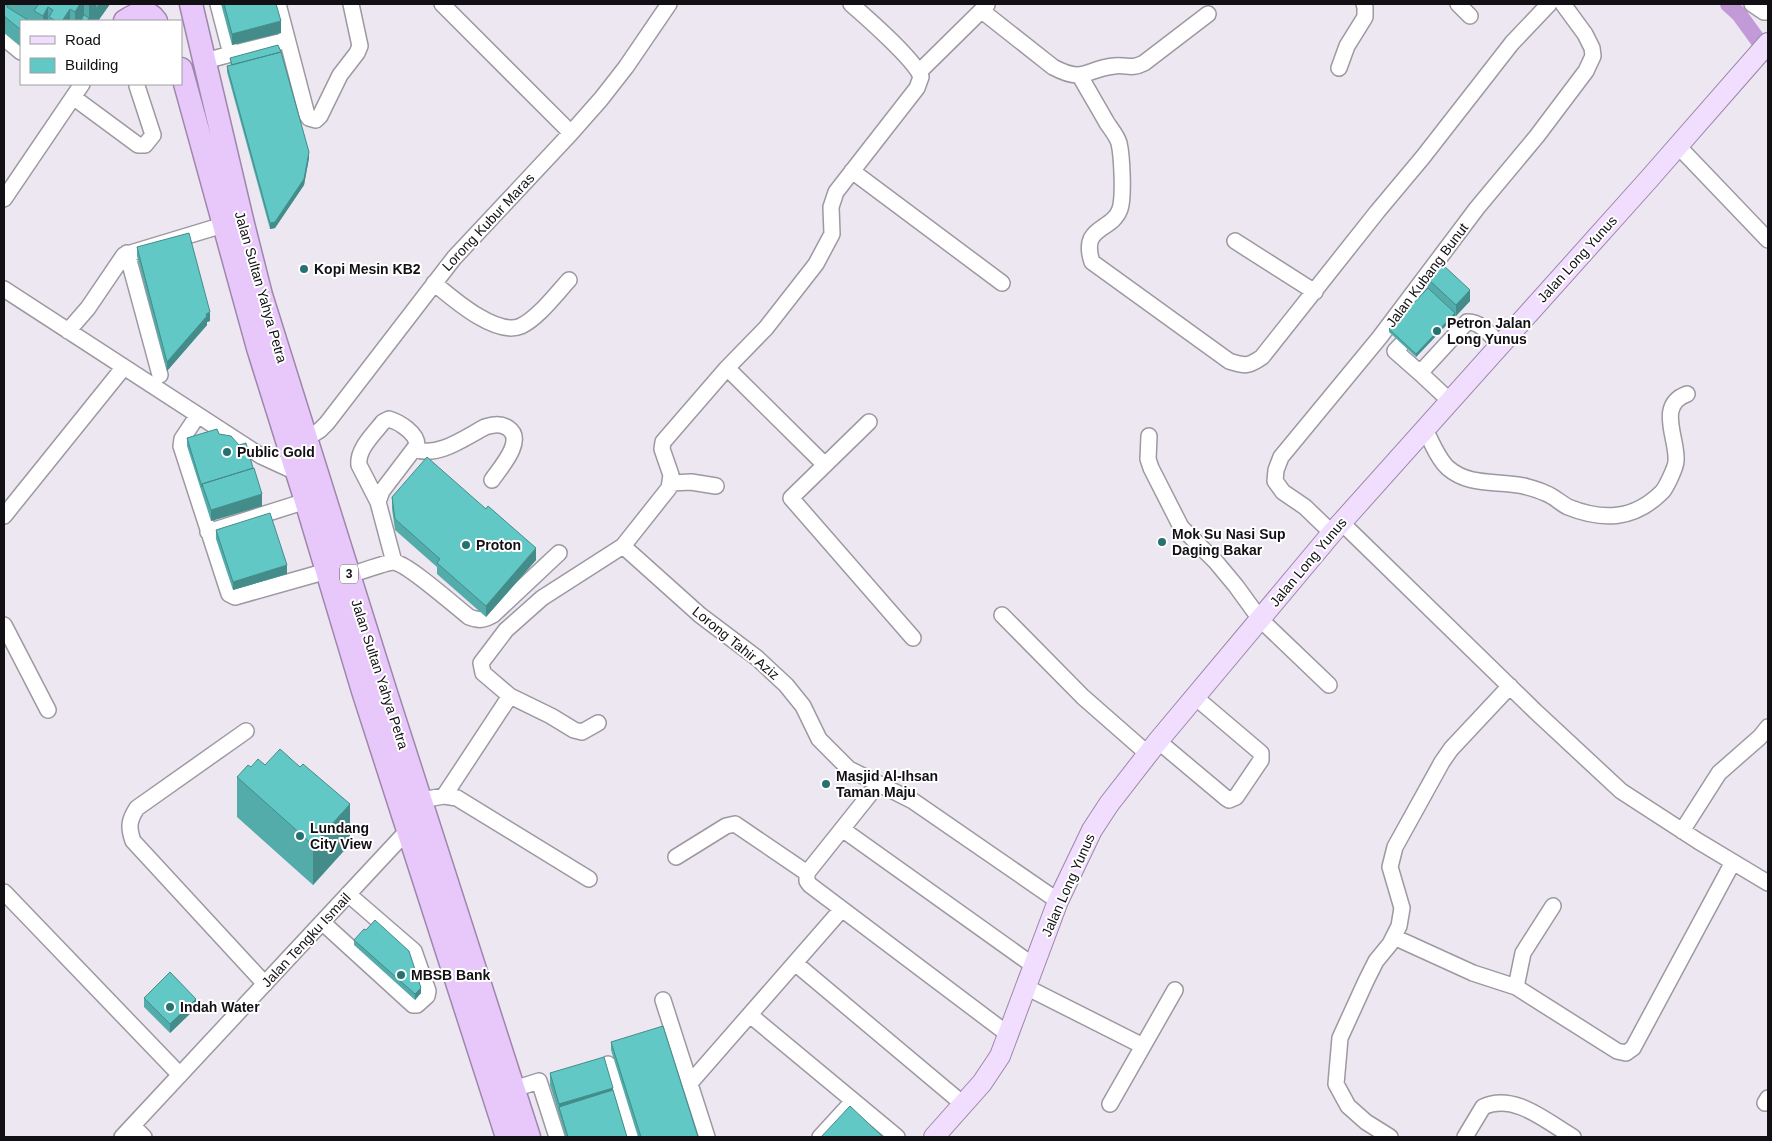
<svg xmlns="http://www.w3.org/2000/svg" width="1772" height="1141" font-family="Helvetica,sans-serif">
  <style>
    .lines { fill: none; stroke-linecap: round; stroke-linejoin: round }
    .canal { stroke: #c19ad7; stroke-width: 16 }
    .minor-casing { stroke: #9e98a1; stroke-width: 18 }
    .major-casing { stroke: #9d87aa; stroke-width: 22 }
    .highway-casing { stroke: #9d87aa; stroke-width: 25 }
    .minor { stroke: #fff; stroke-width: 15 }
    .major { stroke: #f1ddfd; stroke-width: 20 }
    .highway { stroke: #e8c7fb; stroke-width: 22 }
    .wall { fill: #53aca9 }
    .shaded-wall { fill: #448c8a }
    .building { fill: #61c8c5; stroke: #448c8a }
    .poi-dot { fill: #277170; stroke: #fff; stroke-width: 2 }
    .labels { text-anchor: middle; stroke-width: 4; stroke-linejoin: round; paint-order: stroke }
    .shield { fill: #fff; stroke: #59585a; stroke-width: 1 }
    .shield-label { font-size: 12px; font-weight: bold; fill: #121014 }
    .street-label { font-size: 14px; fill: #121014; stroke: #fff }
    .poi-label { font-size: 14px; font-weight: bold; fill: #121014; stroke: #fff; text-anchor: start }
  </style>
  <rect width="100%" height="100%" fill="#ede7f1"/>
  <g class="lines">
    <!-- canal -->
    <path class="canal" d="M1728,4l11,10 29,40"/>
    <defs>
      <path id="minor" d="M278,4l29,111 2,3 7,2 4,-4 20,-41 17,-22 3,-7 -9,-42
        M442,4l129,129
        M1458,4l12,12
        M1752,4l12,8h4
        M982,11l71,56c32,17 32,2 61,-1 13,-2 16,4 30,-3l64,-49
        M4,38l17,14
        M231,54l56,-14
        M205,61l26,-7 -13,-50
        M1339,68l8,-22 18,-29v-10l-1,-3
        M919,72l68,-67
        M1080,76c9,16 18,31 27,47 4,6 10,13 12,20 3,13 5,54 1,66 -8,23 -40,16 -28,53l137,99c16,5 19,6 33,-4l115,-145 46,-55 89,-114 37,-39
        M73,97l65,48h7l8,-10 -16,-49
        M1678,146l90,94
        M852,171l150,112
        M4,199l78,-115
        M1235,241l80,51
        M127,253l33,122
        M434,283c18,15 62,54 87,43 17,-8 35,-32 48,-46
        M4,289l257,167 37,17
        M1416,329l-21,22 25,22
        M68,331l20,-23 36,-53 99,-30
        M727,368l98,97
        M1450,401l-30,-28 47,-51c14,-1 24,14 33,23
        M198,415l-16,24 -1,7 48,148 6,3 92,-26
        M869,422l-78,76 122,140
        M1425,429c6,12 13,30 23,39 22,19 49,12 76,18 7,2 15,4 21,7 9,3 15,10 23,14 35,14 66,13 94,-15 4,-4 14,-25 14,-31 2,-22 -20,-56 11,-67
        M1149,436l-1,23 3,9 30,59 35,35 20,24 24,33 69,66
        M306,439l14,-9 7,-7 127,-165 117,-125 30,-34 25,-32 43,-63
        M415,449c23,9 49,-11 70,-22 8,-2 15,-4 23,1 18,12 -8,40 -16,52
        M671,483l20,-1 25,4
        M378,502l4,-11 35,-46c0,-12 -18,-23 -28,-26l-6,3c-9,12 -26,27 -24,43l19,37 16,60
        M4,516l120,-149
        M1342,523l193,188 86,80 77,50 70,42
        M208,532l98,-31
        M1332,533l-27,-26 -22,-15 -8,-11 1,-11 5,-13 99,-120 97,-129 60,-72 49,-65 7,-15 -1,-8 -7,-14 -22,-30
        M623,546l77,69 57,43 29,27 17,21 16,33 30,30 64,32 145,100
        M349,575c9,-2 37,-13 45,-13 14,2 61,44 75,55 10,4 15,3 24,-2l66,-62
        M1002,615l81,82 65,57
        M4,625l44,85
        M598,723l-16,9 -8,-2 -23,-14 -41,-20 -27,-23 -2,-10 25,-33 36,-32 81,-52 46,-58 2,-13 -9,-26 1,-7 64,-74 39,-40 50,-64 16,-30 -1,-27 5,-15 81,-104 4,-11c-5,-16 -55,-60 -70,-73
        M246,731l-109,77c-8,12 -9,19 -4,33l132,143
        M1158,741l68,57 3,2 7,-3 25,-37v-7l-66,-56
        M878,784l-71,89v8l3,4 199,150
        M444,796l66,-100
        M421,800l23,-4 13,2 132,81
        M842,829l192,137
        M1682,831l37,-58 41,-36 8,-10
        M676,857l50,-31 9,-2 72,49
        M4,892l176,183
        M1553,906l-30,47 -7,34 101,64 9,2 7,-5 100,-186
        M322,922l91,83h4l10,-9 1,-5 -14,-40 -66,-57
        M1394,937l79,36 43,14
        M795,963l168,141
        M1026,987l117,59
        M663,1000l44,137
        M750,1015l147,122
        M608,1064l3,3 21,70
        M690,1083l152,-174
        M514,1089l25,-8 18,56
        M1765,1103l3,-5
        M1110,1104l65,-114
        M133,1126l11,11
        M122,1137l286,-307
        M820,1137l33,-36
        M1390,1137l-24,-15 -18,-16 -12,-22 4,-46 26,-57 10,-20 14,-17 9,-18 3,-18 -12,-41 5,-20 47,-85 9,-13 59,-63
        M1465,1137l18,-30c31,-15 64,15 90,30"/>
      <path id="major" d="M934,1137l48,-54 18,-27 58,-155 34,-71 17,-26 49,-63 174,-208 317,-354 119,-136"/>
      <path id="highway" d="M191,4l52,220 18,71 125,398 143,444
        M125,21c11,-7 22,-13 31,0
        M181,69l77,279 48,153 57,190 144,446"/>
    </defs>
    <!-- minor casing -->
    <use href="#minor" class="minor-casing"/>
    <!-- major casing -->
    <use href="#major" class="major-casing"/>
    <!-- highway casing -->
    <use href="#highway" class="highway-casing"/>
    <!-- minor -->
    <use href="#minor" class="minor"/>
    <!-- major -->
    <use href="#major" class="major"/>
    <!-- highway -->
    <use href="#highway" class="highway"/>
  </g>
  <!-- wall -->
  <path class="wall" d="M4,4h106l-12,17h-77v26l-17,-14z
    M221,4h55l5,29 -49,12z
    M230,58l79,100 -5,27 -29,43 -5,1 -43,-157v-6l4,-1z
    M137,247l73,74 -3,1v3l-40,46 -30,-115z
    M1428,279l42,22 -14,15h-1l-39,41 -27,-25v-3l39,-41z
    M219,434l43,72 -51,15 -24,-75v-8z
    M392,497l144,63 -50,57 -49,-43v-7l-42,-37 -3,-21z
    M216,530l71,44 -54,16 -17,-51z
    M237,777l113,67 -37,41 -76,-68z
    M366,930l55,63 -6,7 -61,-55v-5z
    M144,998l52,10 -26,25 -26,-26z
    M611,1042l87,95h-60l-27,-87z
    M550,1073l63,17 14,47h-61l-16,-52z"/>
  <!-- shaded-wall -->
  <path class="shaded-wall" d="M77,4h7v17h-9v-9z
    M89,4h21l-12,17h-11l2,-3z
    M48,7v14h-5v-5z
    M70,9v12h-8z
    M281,21v12l-49,12v-11z
    M309,152v6l-5,27 -29,43 -5,1v-6z
    M1470,290v11l-14,15v-11z
    M210,312v9l-3,1v3l-40,46v-9l39,-48z
    M1455,313v3l-39,41v-3z
    M262,494v12l-51,15v-11z
    M536,548v12l-50,57v-11z
    M287,565v9l-54,16v-8z
    M350,804v40l-37,41v-40z
    M421,988v5l-6,7v-6z
    M196,999v9l-26,25v-9z
    M613,1088v11l-54,8v-3z"/>
  <!-- building -->
  <path class="building" d="M4,4h3v3l21,13v1h-7v9l-17,-14z
    M36,4h44l-5,8 -5,-3 -8,12h-6l-7,-4 4,-7 -5,-3 -5,9 -9,-5 4,-6z
    M96,4h3l-3,5z
    M224,4h52l5,17 -49,13z
    M84,15l5,3 -2,3h-5v-3z
    M278,45l3,7 -49,13 -2,-7z
    M281,52l28,100 -5,27 -29,43 -5,1 -43,-157z
    M189,233l21,79 -4,2 1,2 -40,46 -30,-115z
    M1442,264l28,26 -14,15 -28,-26z
    M1428,288l27,25 -39,41 -27,-25z
    M217,429l2,5 12,2 8,9 7,-2 7,25 -51,16v3l-15,-49z
    M427,457l59,52 2,-3 48,42 -50,58 -49,-43 3,-4 -45,-40 -3,-22z
    M254,468l8,26 -51,16 -9,-26z
    M270,513l17,52 -54,17 -17,-52z
    M280,749l20,18 3,-3 47,40 -37,41 -76,-68 11,-12 3,2 7,-8 7,6z
    M375,920l34,31 12,37 -6,6 -61,-54 10,-11 2,1z
    M170,972l26,27 -26,25 -26,-26z
    M663,1026l35,111h-57l-30,-95z
    M604,1057l9,31 -54,16 -9,-31z
    M613,1090l14,47h-59l-9,-30z
    M850,1106l33,31h-62z"/>
  <!-- markers -->
  <g class="poi-dot">
    <circle cx="304" cy="269" r="5"/>
    <circle cx="1437" cy="331" r="5"/>
    <circle cx="227" cy="452" r="5"/>
    <circle cx="1162" cy="542" r="5"/>
    <circle cx="466" cy="545" r="5"/>
    <circle cx="826" cy="784" r="5"/>
    <circle cx="300" cy="836" r="5"/>
    <circle cx="401" cy="975" r="5"/>
    <circle cx="170" cy="1007" r="5"/>
  </g>
  <g class="labels">
    <!-- shield labels -->
    <rect class="shield" x="340" y="564.5" width="18" height="19" rx="4"/>
    <g class="shield-label">
      <text x="349" y="578">3</text>
    </g>
    <!-- street labels -->
    <g class="street-label">
      <text transform="translate(488 222) rotate(-47)" y="5">Lorong Kubur Maras</text>
      <text transform="translate(1577 259) rotate(-48)" y="5">Jalan Long Yunus</text>
      <text transform="translate(1427 275) rotate(-53)" y="5">Jalan Kubang Bunut</text>
      <text transform="translate(261 287) rotate(74)" y="5">Jalan Sultan Yahya Petra</text>
      <text transform="translate(1308 562) rotate(-50)" y="5">Jalan Long Yunus</text>
      <text transform="translate(736 643) rotate(39)" y="5">Lorong Tahir Aziz</text>
      <text transform="translate(380 674) rotate(72)" y="5">Jalan Sultan Yahya Petra</text>
      <text transform="translate(1068 885) rotate(-66)" y="5">Jalan Long Yunus</text>
      <text transform="translate(306 940) rotate(-47)" y="5">Jalan Tengku Ismail</text>
    </g>
    <!-- poi labels -->
    <g class="poi-label">
      <text x="314" y="274">Kopi Mesin KB2</text>
      <text x="1447" y="328">Petron Jalan<tspan x="1447" dy="16">Long Yunus</tspan></text>
      <text x="237" y="457">Public Gold</text>
      <text x="1172" y="539">Mok Su Nasi Sup<tspan x="1172" dy="16">Daging Bakar</tspan></text>
      <text x="476" y="550">Proton</text>
      <text x="836" y="781">Masjid Al-Ihsan<tspan x="836" dy="16">Taman Maju</tspan></text>
      <text x="310" y="833">Lundang<tspan x="310" dy="16">City View</tspan></text>
      <text x="411" y="980">MBSB Bank</text>
      <text x="180" y="1012">Indah Water</text>
    </g>
  </g>
  <!-- border -->
  <rect width="1772" height="1141" fill="none" stroke="#121014" stroke-width="10"/>
  <!-- legend -->
  <rect x="20" y="20" width="162" height="65" fill="#ffffff" stroke="#a09fa1"/>
  <rect x="30" y="36" width="25" height="8" fill="#f1ddfd" stroke="#a09fa1"/>
  <text x="65" y="45" font-size="15" fill="#121014">Road</text>
  <rect x="30" y="58" width="25" height="15" fill="#61c8c5" stroke="#a09fa1"/>
  <text x="65" y="70" font-size="15" fill="#121014">Building</text>
</svg>
